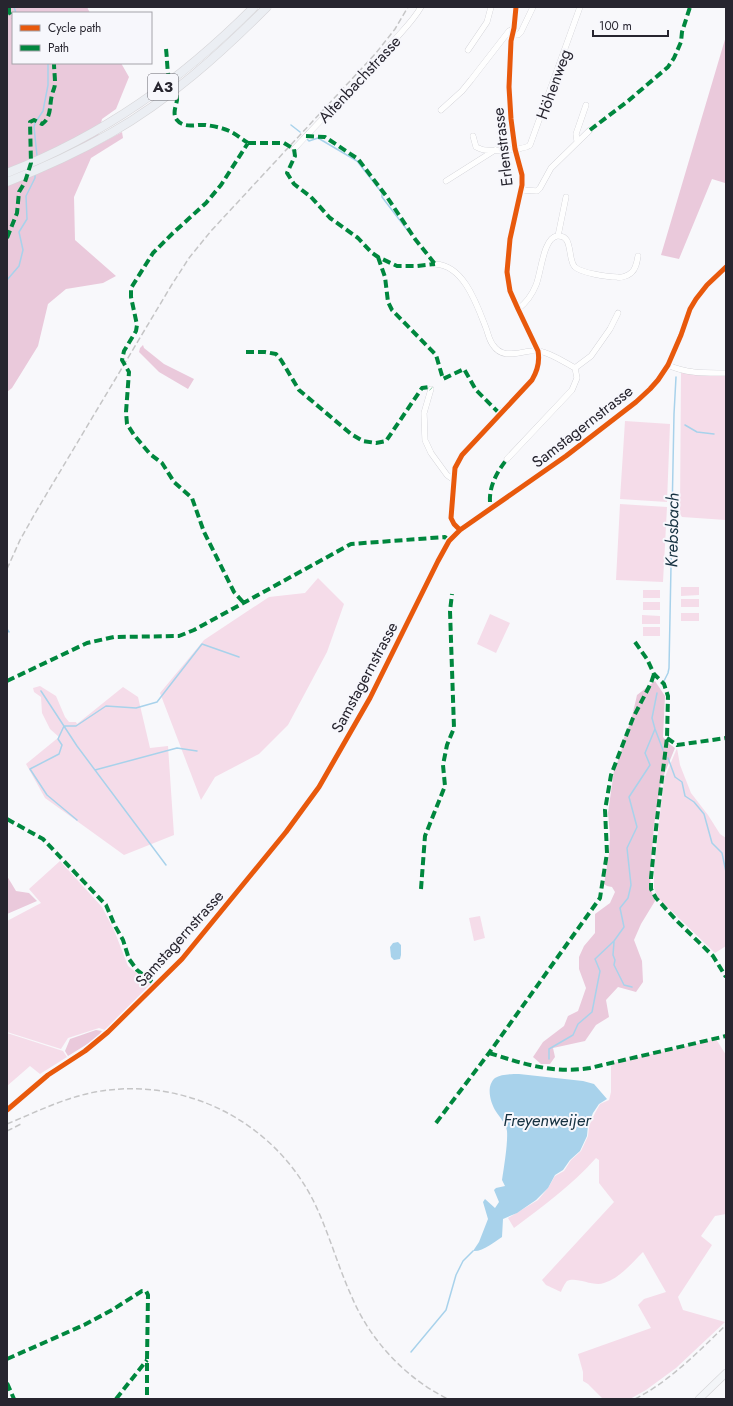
<svg xmlns="http://www.w3.org/2000/svg" width="733" height="1406" font-family="Jost,sans-serif">
  <style>
    .green { fill: #f5dce9 }
    .forest { fill: #eac9db }
    .water { fill: #a8d2eb }
    .lines { fill: none; stroke-linecap: round; stroke-linejoin: round }
    .stream { stroke: #a8d2eb; stroke-width: 1.5 }
    .minor-casing { stroke: #c6c6cc; stroke-width: 6 }
    .major-casing { stroke: #d6d5d8; stroke-width: 8 }
    .highway-casing { stroke: #d6d5d8; stroke-width: 9 }
    .minor { stroke: #fefefe; stroke-width: 5.5 }
    .major { stroke: #f3f5f8; stroke-width: 7 }
    .highway { stroke: #ebeef3; stroke-width: 8 }
    .rail { stroke: #c5c5c6; stroke-width: 1.5; stroke-dasharray: 6 3; stroke-linecap: butt }
    .quiet { stroke: #00873e; stroke-width: 4; stroke-dasharray: 8 4; stroke-linecap: butt }
    .cycleway-casing { stroke: #f7f7fc; stroke-width: 8 }
    .cycleway { stroke: #e8590c; stroke-width: 5 }
    .labels { text-anchor: middle; stroke-width: 4; stroke-linejoin: round; paint-order: stroke }
    .shield { fill: #f7f7fc; stroke: #65646c; stroke-width: 1 }
    .shield-label { font-size: 15px; font-weight: bold; fill: #27252f }
    .street-label { font-size: 16px; fill: #27252f; stroke: #f7f7fc }
    .water-label { font-size: 17px; font-style: italic; fill: #153140; stroke: #f7f7fc }
  </style>
  <rect width="100%" height="100%" fill="#f8f8fb"/>
  <!-- green -->
  <path class="green" d="M681,373l45,1v146l-44,-3 -2,-3z
    M625,421l45,3 -3,78 -47,-3z
    M620,504l47,3 -4,75 -47,-2z
    M318,578l26,26 -17,48 -39,73 -29,29 -44,23 -14,23 -41,-107 44,-53 65,-43 36,-4z
    M681,587h18v8l-18,1z
    M643,590h17v8h-17z
    M681,599h18v8h-18z
    M643,602h17v8h-17z
    M681,613h18v8h-18z
    M490,614l20,9 -14,30 -19,-9z
    M642,615l18,1v8h-18z
    M643,627h17v9h-17z
    M40,686l16,10 9,21 4,5h7l1,2 46,-37 15,10 12,51 18,-2 6,89 -50,20 -79,-57 -19,-34 33,-27 -9,-8 -8,-16 -1,-16 -7,-5 -1,-4z
    M677,748l3,17 11,28 17,22 12,19 6,4v108l-11,7 -57,-55 -4,-10v-19l8,-73 2,-17z
    M60,861l42,46 12,23 14,36 23,18 -46,46 -6,-2 -31,10 -7,11 -54,-17v-111l34,-18 -12,-14z
    M480,916l5,22 -11,3 -5,-23z
    M7,1033l56,18 4,6 -27,17 -10,-8 -23,20z
    M716,1039l10,16v159l-11,2 -14,20 11,9 -34,52 5,13 42,12 -49,46 -30,22 -16,9h-27l-15,-15 -5,-3v-9l-5,-18 73,-26 -13,-23 6,-6 22,-7 -23,-40c-11,11 -23,26 -39,31 -11,4 -28,-7 -37,-2 -2,2 -5,8 -6,11l-15,-7 -4,-5 72,-78 -15,-19v-23l-3,-2c-24,27 -54,49 -82,70l-6,-10 30,-18 10,-12 7,-12 9,-5 7,-11 10,-9 7,-15 1,-10 6,-13 5,-9 9,-4 2,-8v-26l2,-3z"/>
  <!-- forest -->
  <path class="forest" d="M7,7h80l3,6h-77v50h108l8,14 -13,32 -14,10 -6,27 26,-14 1,6 -32,20 -17,39 1,43 41,36 -13,7 -37,6 -18,15 -10,42 -26,42 -5,4z
    M726,36v141l-1,6 -13,-4 -33,80 -18,-4z
    M143,345l1,3 20,16 30,15 -6,10 -29,-17 -20,-20 1,-4z
    M655,681l10,15 -2,41 5,6 7,5 -14,34 -7,43 -4,52 1,13 4,11 -14,23 -7,16 8,21 1,21 -7,10 -18,-5 -12,13 3,17 -13,8 -11,16 -32,7 2,9 -5,7h-9l-8,-7 10,-15 21,-16 4,-10 10,-5 8,-23 -7,-19v-12l5,-11 11,-13v-19l15,-11 5,-11 -3,-5 -5,-1 -3,-2 5,-30 1,-19 -2,-22 6,-43 7,-17 2,-13 8,-19 6,-26z
    M7,876l9,15 13,2 8,8 -30,13z
    M96,1030l6,1 -5,7 -29,18 -3,-5 5,-12z"/>
  <!-- water -->
  <path class="water" d="M398,942l3,3v10l-1,4 -6,1 -3,-3 -1,-10 3,-4z
    M519,1074l64,7 11,3 13,15 -8,5 -6,9 -5,12 -1,11 -7,15 -10,9 -7,10 -8,5 -7,13 -12,12 -19,13 -14,6 -1,18c-8,5 -19,15 -29,14l6,-9 9,-23 -5,-17 2,-3 10,9 4,-6 -5,-12 2,-2 9,-2 -3,-6c2,-13 6,-37 5,-49 -1,-8 -8,-14 -12,-21 -5,-9 -9,-24 0,-32 6,-4 17,-4 24,-4z"/>
  <g class="lines">
    <!-- stream -->
    <path class="stream" d="M14,7l2,6
      M291,125l9,7
      M307,139l2,2 9,-3 39,23 25,32v4l26,34
      M37,156l-3,-29 1,-4 8,-12 5,-26v-22
      M7,280l12,-14 4,-16 -4,-18 8,-13 -1,-23 9,-18v-4
      M685,425l12,7 17,2
      M7,629l2,3
      M663,683l5,-10 1,-5 5,-254 2,-37
      M41,691l36,55 89,119
      M655,729l8,21
      M668,758l7,19 7,5 3,14 9,6 10,12 8,29 10,10 4,19
      M95,770l82,-22 20,3
      M77,820l-30,-25 -17,-26 29,-15 3,-9 -4,-6 6,-13h12l30,-20 30,2 21,-6 45,-58 37,13
      M614,942l-1,13 2,5 -1,5 10,20 8,2
      M549,1059v-10l24,-14 5,-11 14,-12 8,-41 -5,-12 19,-18 10,-14 -4,-19 8,-10 3,-13 -4,-37 10,-21 -8,-30 21,-32 -5,-12 10,-24 -3,-11 5,-25
      M411,1352l35,-42 10,-35 7,-14 10,-10"/>
    <defs>
      <path id="minor" d="M513,35h5l3,-3 12,-25
        M468,50l19,-28 4,-15
        M441,110l21,-19 9,-11 38,-49 5,-3
        M473,136l3,11c3,1 6,3 9,3 9,1 40,0 45,-5l50,-138
        M577,141l-1,-7 10,-29
        M294,149c33,-36 67,-69 98,-106 10,-12 21,-22 29,-36
        M446,181l49,-31
        M521,190l16,1 3,-3 11,-20 39,-38
        M558,236l8,-39
        M435,264c29,1 42,41 51,64 2,5 3,12 7,17 11,17 30,4 46,6 12,2 25,11 36,17l2,10 -5,12 -65,69
        M518,309c8,-6 14,-14 18,-24 5,-11 7,-47 21,-49 17,-2 10,24 18,31 6,6 33,10 42,10 4,1 10,-1 14,-4 5,-4 6,-11 7,-17
        M668,365c19,9 37,8 58,8
        M575,368l16,-12 19,-27 8,-16
        M431,389l-7,24 1,27 6,13 16,22 7,5
        M460,530l-6,-6 -3,-6 4,-50 7,-13 70,-75c6,-10 8,-18 6,-29l-20,-42 -8,-18 -3,-19 3,-33 12,-54v-10l-7,-26 -4,-30 -2,-32 2,-46 3,-13 2,-21
        M7,1110l41,-35 37,-24 23,-19 74,-73 104,-127 33,-45 51,-89 68,-137 11,-20 11,-11 106,-74 70,-54 14,-13 8,-9 10,-15 13,-30 9,-26 6,-10 11,-14 19,-18"/>
      <path id="major" d="M699,1399l27,-26"/>
      <path id="highway" d="M7,173c97,-38 173,-92 247,-166
        M7,182c36,-14 71,-30 104,-49 58,-33 109,-79 156,-126"/>
    </defs>
    <!-- minor casing -->
    <use href="#minor" class="minor-casing"/>
    <!-- major casing -->
    <use href="#major" class="major-casing"/>
    <!-- highway casing -->
    <use href="#highway" class="highway-casing"/>
    <!-- minor -->
    <use href="#minor" class="minor"/>
    <!-- major -->
    <use href="#major" class="major"/>
    <!-- highway -->
    <use href="#highway" class="highway"/>
    <!-- rail -->
    <path class="rail" d="M7,569l13,-29 17,-30 134,-224 18,-28 22,-27 165,-178 19,-24 13,-22
      M7,1124c29,-12 57,-26 88,-32 88,-16 177,28 218,108 15,30 24,64 38,95 18,44 54,83 97,104
      M7,1131l16,-8
      M635,1399c35,-18 63,-47 91,-74"/>
    <!-- quiet -->
    <path class="quiet" d="M9,7v5l4,6
      M166,49c1,8 1,16 2,24 1,9 9,18 9,27 -1,7 -5,13 0,20 7,9 20,4 29,5 6,1 13,2 18,4 10,3 16,9 24,14
      M590,130l38,-29 40,-34 6,-9 7,-16 1,-10 8,-25
      M306,136l19,1 33,22 29,38 28,42 20,25
      M248,143h36l10,6 1,7 -8,17 7,11 17,13 19,21 28,20 13,14 7,5 19,9h20l18,-2
      M7,238l10,-25 2,-21 6,-10 6,-19 -1,-41 4,-2 8,4c10,-7 7,-18 10,-29 1,-5 3,-7 3,-12 0,-7 -1,-13 -1,-20
      M378,257l7,20 3,25 4,8 44,45 7,24 21,-10 12,21 23,23 3,-4
      M246,352h19l11,2 5,6 18,30 52,44 12,7 13,2 10,-2 36,-53 7,-1 2,2
      M490,502c-1,-16 7,-30 17,-43
      M243,602l-9,-10 -30,-60 -12,-34 -18,-16 -12,-19 -12,-9 -16,-19 -7,-11 -1,-12 3,-40 -7,-12 2,-9 12,-20 1,-6 -6,-28v-9l22,-35 20,-20 33,-30 15,-18 27,-42
      M635,642l12,17 7,15 10,10 4,12 -1,42 -10,81 -6,59v11l5,9 21,23 36,35 13,21
      M7,681l80,-38 27,-6 65,-1 15,-6 157,-86 94,-7 4,4
      M667,738l10,7 49,-7
      M7,819l36,20 63,66 9,21 8,14 6,19 8,11 19,15
      M421,889l4,-53 20,-50 -2,-21 4,-20 7,-17 -4,-117 2,-17
      M489,1053c35,11 64,21 101,15l136,-32
      M436,1123l53,-70 111,-155 7,-45 -2,-43 6,-35 22,-57 18,-35 3,-9
      M7,1359l77,-34 28,-15 30,-19h4l2,4 -1,65v39
      M7,1383l7,16
      M116,1399l31,-39"/>
    <defs>
      <path id="cycleway" d="M460,530l-6,-6 -3,-6 4,-50 7,-13 70,-75c6,-10 8,-18 6,-29l-20,-42 -8,-18 -3,-19 3,-33 12,-54v-10l-7,-26 -4,-30 -2,-32 2,-46 3,-13 2,-21
        M7,1110l41,-35 37,-24 23,-19 74,-73 104,-127 33,-45 51,-89 68,-137 11,-20 11,-11 106,-74 70,-54 14,-13 8,-9 10,-15 13,-30 9,-26 6,-10 11,-14 19,-18"/>
    </defs>
    <!-- cycleway casing -->
    <use href="#cycleway" class="cycleway-casing"/>
    <!-- cycleway -->
    <use href="#cycleway" class="cycleway"/>
  </g>
  <g class="labels">
    <!-- shield labels -->
    <rect class="shield" x="148" y="74" width="30" height="26" rx="3"/>
    <g class="shield-label">
      <text x="163" y="92">A3</text>
    </g>
    <!-- street labels -->
    <g class="street-label">
      <text transform="translate(359 79) rotate(-47)" y="6">Altenbachstrasse</text>
      <text transform="translate(553 84) rotate(-70)" y="6">Höhenweg</text>
      <text transform="translate(502 147) rotate(-97)" y="6">Erlenstrasse</text>
      <text transform="translate(582 426) rotate(-38)" y="6">Samstagernstrasse</text>
      <text transform="translate(364 677) rotate(-62)" y="6">Samstagernstrasse</text>
      <text transform="translate(179 938) rotate(-48)" y="6">Samstagernstrasse</text>
    </g>
    <!-- water labels -->
    <g class="water-label">
      <text transform="translate(672 530) rotate(-89)" y="6">Krebsbach</text>
      <text x="547" y="1126">Freyenweijer</text>
    </g>
  </g>
  <!-- border -->
  <rect width="733" height="1406" fill="none" stroke="#27252f" stroke-width="16"/>
  <!-- legend -->
  <rect x="12" y="12" width="140" height="52" fill="#f7f7fc" stroke="#a4a3aa"/>
  <rect x="20" y="25" width="20" height="6" fill="#e8590c" stroke="#a4a3aa"/>
  <text x="48" y="32" font-size="12" fill="#27252f">Cycle path</text>
  <rect x="20" y="45" width="20" height="6" fill="#00873e" stroke="#a4a3aa"/>
  <text x="48" y="52" font-size="12" fill="#27252f">Path</text>
  <!-- scale -->
  <path d="M593 30v6h75v-6" fill="none" stroke="#27252f" stroke-width="2"/>
  <text x="599" y="30" font-size="12" fill="#27252f" stroke="#f7f7fc" stroke-width="3" paint-order="stroke">100 m</text>
</svg>
